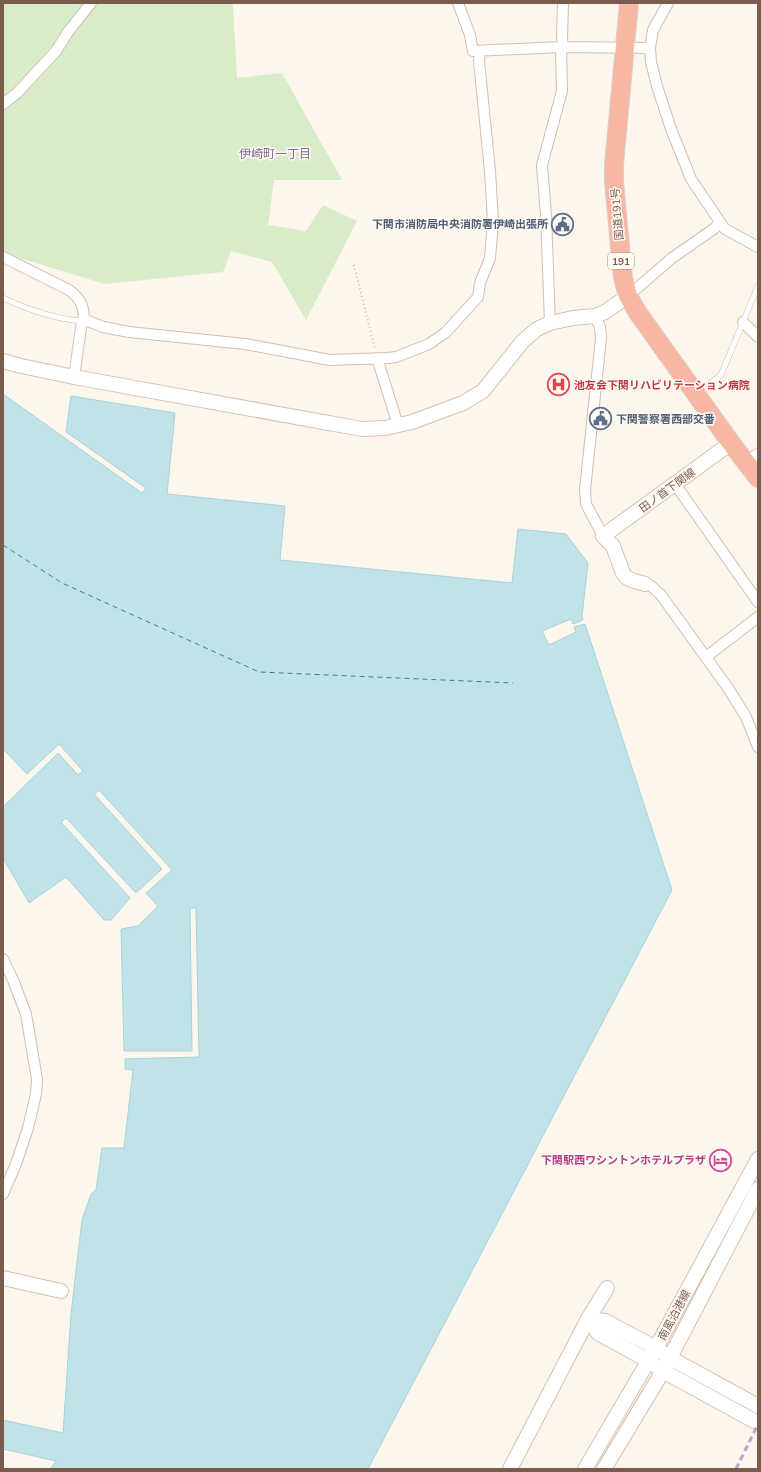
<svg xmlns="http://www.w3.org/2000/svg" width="761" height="1472" font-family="Mulish,'Noto Sans JP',sans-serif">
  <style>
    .green { fill: #d8ecc9 }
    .water { fill: #bfe3e8; stroke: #a5d3da }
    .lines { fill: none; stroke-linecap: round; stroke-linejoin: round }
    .ferry { stroke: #437c86; stroke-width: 1; stroke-dasharray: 5 4; stroke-linecap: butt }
    .lane-casing { stroke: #d1beb0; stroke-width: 6 }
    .street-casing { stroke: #d1beb0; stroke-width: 12 }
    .secondary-casing { stroke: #d6c0b0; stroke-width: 16 }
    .highway-casing { stroke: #dad1cd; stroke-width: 20 }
    .path { stroke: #d9b8a5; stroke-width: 2; stroke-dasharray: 1 3; stroke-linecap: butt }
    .lane { stroke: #fff; stroke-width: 5 }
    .street { stroke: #fff; stroke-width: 10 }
    .secondary { stroke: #fff; stroke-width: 14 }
    .highway { stroke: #f7b7a3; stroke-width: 18 }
    .rail { stroke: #b9a8c9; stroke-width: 3; stroke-dasharray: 6 4; stroke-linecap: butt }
    .labels { text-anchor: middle; stroke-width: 3; stroke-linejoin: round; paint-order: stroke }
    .shield { fill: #fffaf3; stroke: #a28b7f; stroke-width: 1 }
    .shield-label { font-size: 10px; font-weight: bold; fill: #7a5c4d }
    .street-label { font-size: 11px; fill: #7a5c4d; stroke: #fffaf3 }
    .service-label { font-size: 11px; font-weight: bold; fill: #4e5e75; stroke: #fffaf3; text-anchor: end }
    .health-label { font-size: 11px; font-weight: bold; fill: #be3a42; stroke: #fffaf3; text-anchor: start }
    .hotel-label { font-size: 11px; font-weight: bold; fill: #b23c85; stroke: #fffaf3; text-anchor: end }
    .neighbourhood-label { font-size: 12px; fill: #846695; stroke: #fffaf3 }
  </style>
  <rect width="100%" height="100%" fill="#fdf6ec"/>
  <!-- green -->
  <path class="green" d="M3,3h231l-1,2 4,73 45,-5 60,107h-68l-6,45 38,6 17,-26 34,16 -51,99 -34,-58 -41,-11 -8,21 -118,12 -102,-31z"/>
  <!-- water -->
  <path class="water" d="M3,394l139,99 4,-5 -80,-56 5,-36 104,17 -8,81 118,12 -5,54 232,23 6,-54 48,5 22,29 -6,53 1,4 -10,4 -2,-5 -29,12 7,14 27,-13 -2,-5 11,-3 87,266 -304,579h-318l6,-8 -53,-12v-29l60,13 8,-119 11,-94 9,-26 5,-4 6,-42h22l9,-78 -8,-1v-10l74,-2 -3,-149h-6l2,143h-68l-3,-122 17,-3 20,-20 -12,-13 26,-23 -73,-80 -5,4 68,75 -25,23h-2l-69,-74 -5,4 69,76 -19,22h-7l-38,-43 -37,26 -26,-45v-51l55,-54 20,22 5,-4 -24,-27 -32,30 -24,-25z"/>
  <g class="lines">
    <!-- ferry -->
    <path class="ferry" d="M3,545l59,38 197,89 254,11"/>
    <defs>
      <path id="lane" d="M3,298c26,12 51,21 79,23
        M709,384l12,-9 37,-89"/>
      <path id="street" d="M458,3l12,32 3,16 88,-4 89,1
        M563,3l-1,35 1,9
        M668,3l-15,27 -3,18 1,14 6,24 14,43 20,50 29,43 5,7 33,18
        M3,104l14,-11 39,-42 12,-19 23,-29
        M3,257l66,33c12,9 15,16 15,31h4l15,6 26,5 116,12 85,16 58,-2 8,-1 33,-13 16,-11 33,-36 2,-14 10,-25 3,-36 -3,-51 -11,-110 1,-10
        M628,296l44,-38 43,-30 5,-6
        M595,316l5,11 1,11 -16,152 1,14 17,32
        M743,322l15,15
        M550,323l-4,-108 -4,-50 20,-74 -1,-44
        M377,358l21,67
        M74,377l8,-56
        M675,484l83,118
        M645,584l6,2 10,9 67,93 18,29 12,30
        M706,657l52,-40
        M3,959l10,21 13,34 11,65 -1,15 -8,34 -12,36 -13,30"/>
      <path id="secondary" d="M3,361l18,5 53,11 288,52 23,-1 27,-6 51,-19 20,-12 40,-50 14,-12 13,-6 23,-5 22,-2 10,-4 23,-16
        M747,464l11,-8
        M645,584l-14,-4 -5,-3 -3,-4 -10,-27 -10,-10 128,-93
        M3,1278l58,13
        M588,1319l10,14 51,28 14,10 95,52
        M588,1319l17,2 51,27 14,10 88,48
        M510,1469l78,-150 19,-31
        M585,1469l71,-121 102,-189
        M604,1469l59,-98 95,-182"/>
      <path id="highway" d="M629,3l-15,161v18l9,96 5,18 10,17 93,130 27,35"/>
    </defs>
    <!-- lane casing -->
    <use href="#lane" class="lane-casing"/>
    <!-- street casing -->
    <use href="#street" class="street-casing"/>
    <!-- secondary casing -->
    <use href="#secondary" class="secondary-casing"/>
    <!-- highway casing -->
    <use href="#highway" class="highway-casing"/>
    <!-- path -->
    <path class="path" d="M354,265l21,84"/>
    <!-- lane -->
    <use href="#lane" class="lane"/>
    <!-- street -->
    <use href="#street" class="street"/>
    <!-- secondary -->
    <use href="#secondary" class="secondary"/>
    <!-- highway -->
    <use href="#highway" class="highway"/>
    <!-- rail -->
    <path class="rail" d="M736,1469l22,-45"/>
  </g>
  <!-- icons -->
  <defs>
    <symbol id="civic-ring" viewBox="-11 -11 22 22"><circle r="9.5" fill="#fffaf3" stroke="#5c6f8a" stroke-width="1.5"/><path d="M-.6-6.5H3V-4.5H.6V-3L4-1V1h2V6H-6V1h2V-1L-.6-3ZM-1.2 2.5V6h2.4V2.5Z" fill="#5c6f8a"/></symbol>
    <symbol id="hospital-ring" viewBox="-11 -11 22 22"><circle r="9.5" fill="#fffaf3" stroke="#e0444e" stroke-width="1.5"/><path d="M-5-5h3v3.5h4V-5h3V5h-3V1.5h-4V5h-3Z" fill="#e0444e"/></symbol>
    <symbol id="hotel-ring" viewBox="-11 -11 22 22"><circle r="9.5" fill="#fffaf3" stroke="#d1479c" stroke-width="1.5"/><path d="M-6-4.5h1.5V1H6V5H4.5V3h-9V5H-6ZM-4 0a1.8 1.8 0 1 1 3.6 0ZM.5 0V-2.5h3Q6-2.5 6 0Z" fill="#d1479c"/></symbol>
  </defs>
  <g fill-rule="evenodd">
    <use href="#civic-ring" x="550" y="212" width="25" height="25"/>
    <use href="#hospital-ring" x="546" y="372" width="25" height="25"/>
    <use href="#civic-ring" x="588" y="406" width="25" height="25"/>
    <use href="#hotel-ring" x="708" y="1148" width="25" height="25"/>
  </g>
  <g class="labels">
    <!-- shield labels -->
    <rect class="shield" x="608" y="253" width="26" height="16" rx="3"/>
    <g class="shield-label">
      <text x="621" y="265">191</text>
    </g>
    <!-- street labels -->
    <g class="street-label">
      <text transform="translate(617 214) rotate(-95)" y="4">国道191号</text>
      <text transform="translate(667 490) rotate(-36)" y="4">田ノ首下関線</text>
      <text transform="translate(674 1315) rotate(-62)" y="4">南風泊港線</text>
    </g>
    <!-- service labels -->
    <g class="service-label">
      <text x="548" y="228">下関市消防局中央消防署伊崎出張所</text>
      <text x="616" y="423" text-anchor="start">下関警察署西部交番</text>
    </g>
    <!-- health labels -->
    <g class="health-label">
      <text x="574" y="389">池友会下関リハビリテーション病院</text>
    </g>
    <!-- hotel labels -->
    <g class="hotel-label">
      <text x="706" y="1164">下関駅西ワシントンホテルプラザ</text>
    </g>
    <!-- neighbourhood labels -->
    <g class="neighbourhood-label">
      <text x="275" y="158">伊崎町一丁目</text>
    </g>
  </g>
  <!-- border -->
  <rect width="761" height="1472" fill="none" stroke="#7a5c4d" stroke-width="8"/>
</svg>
